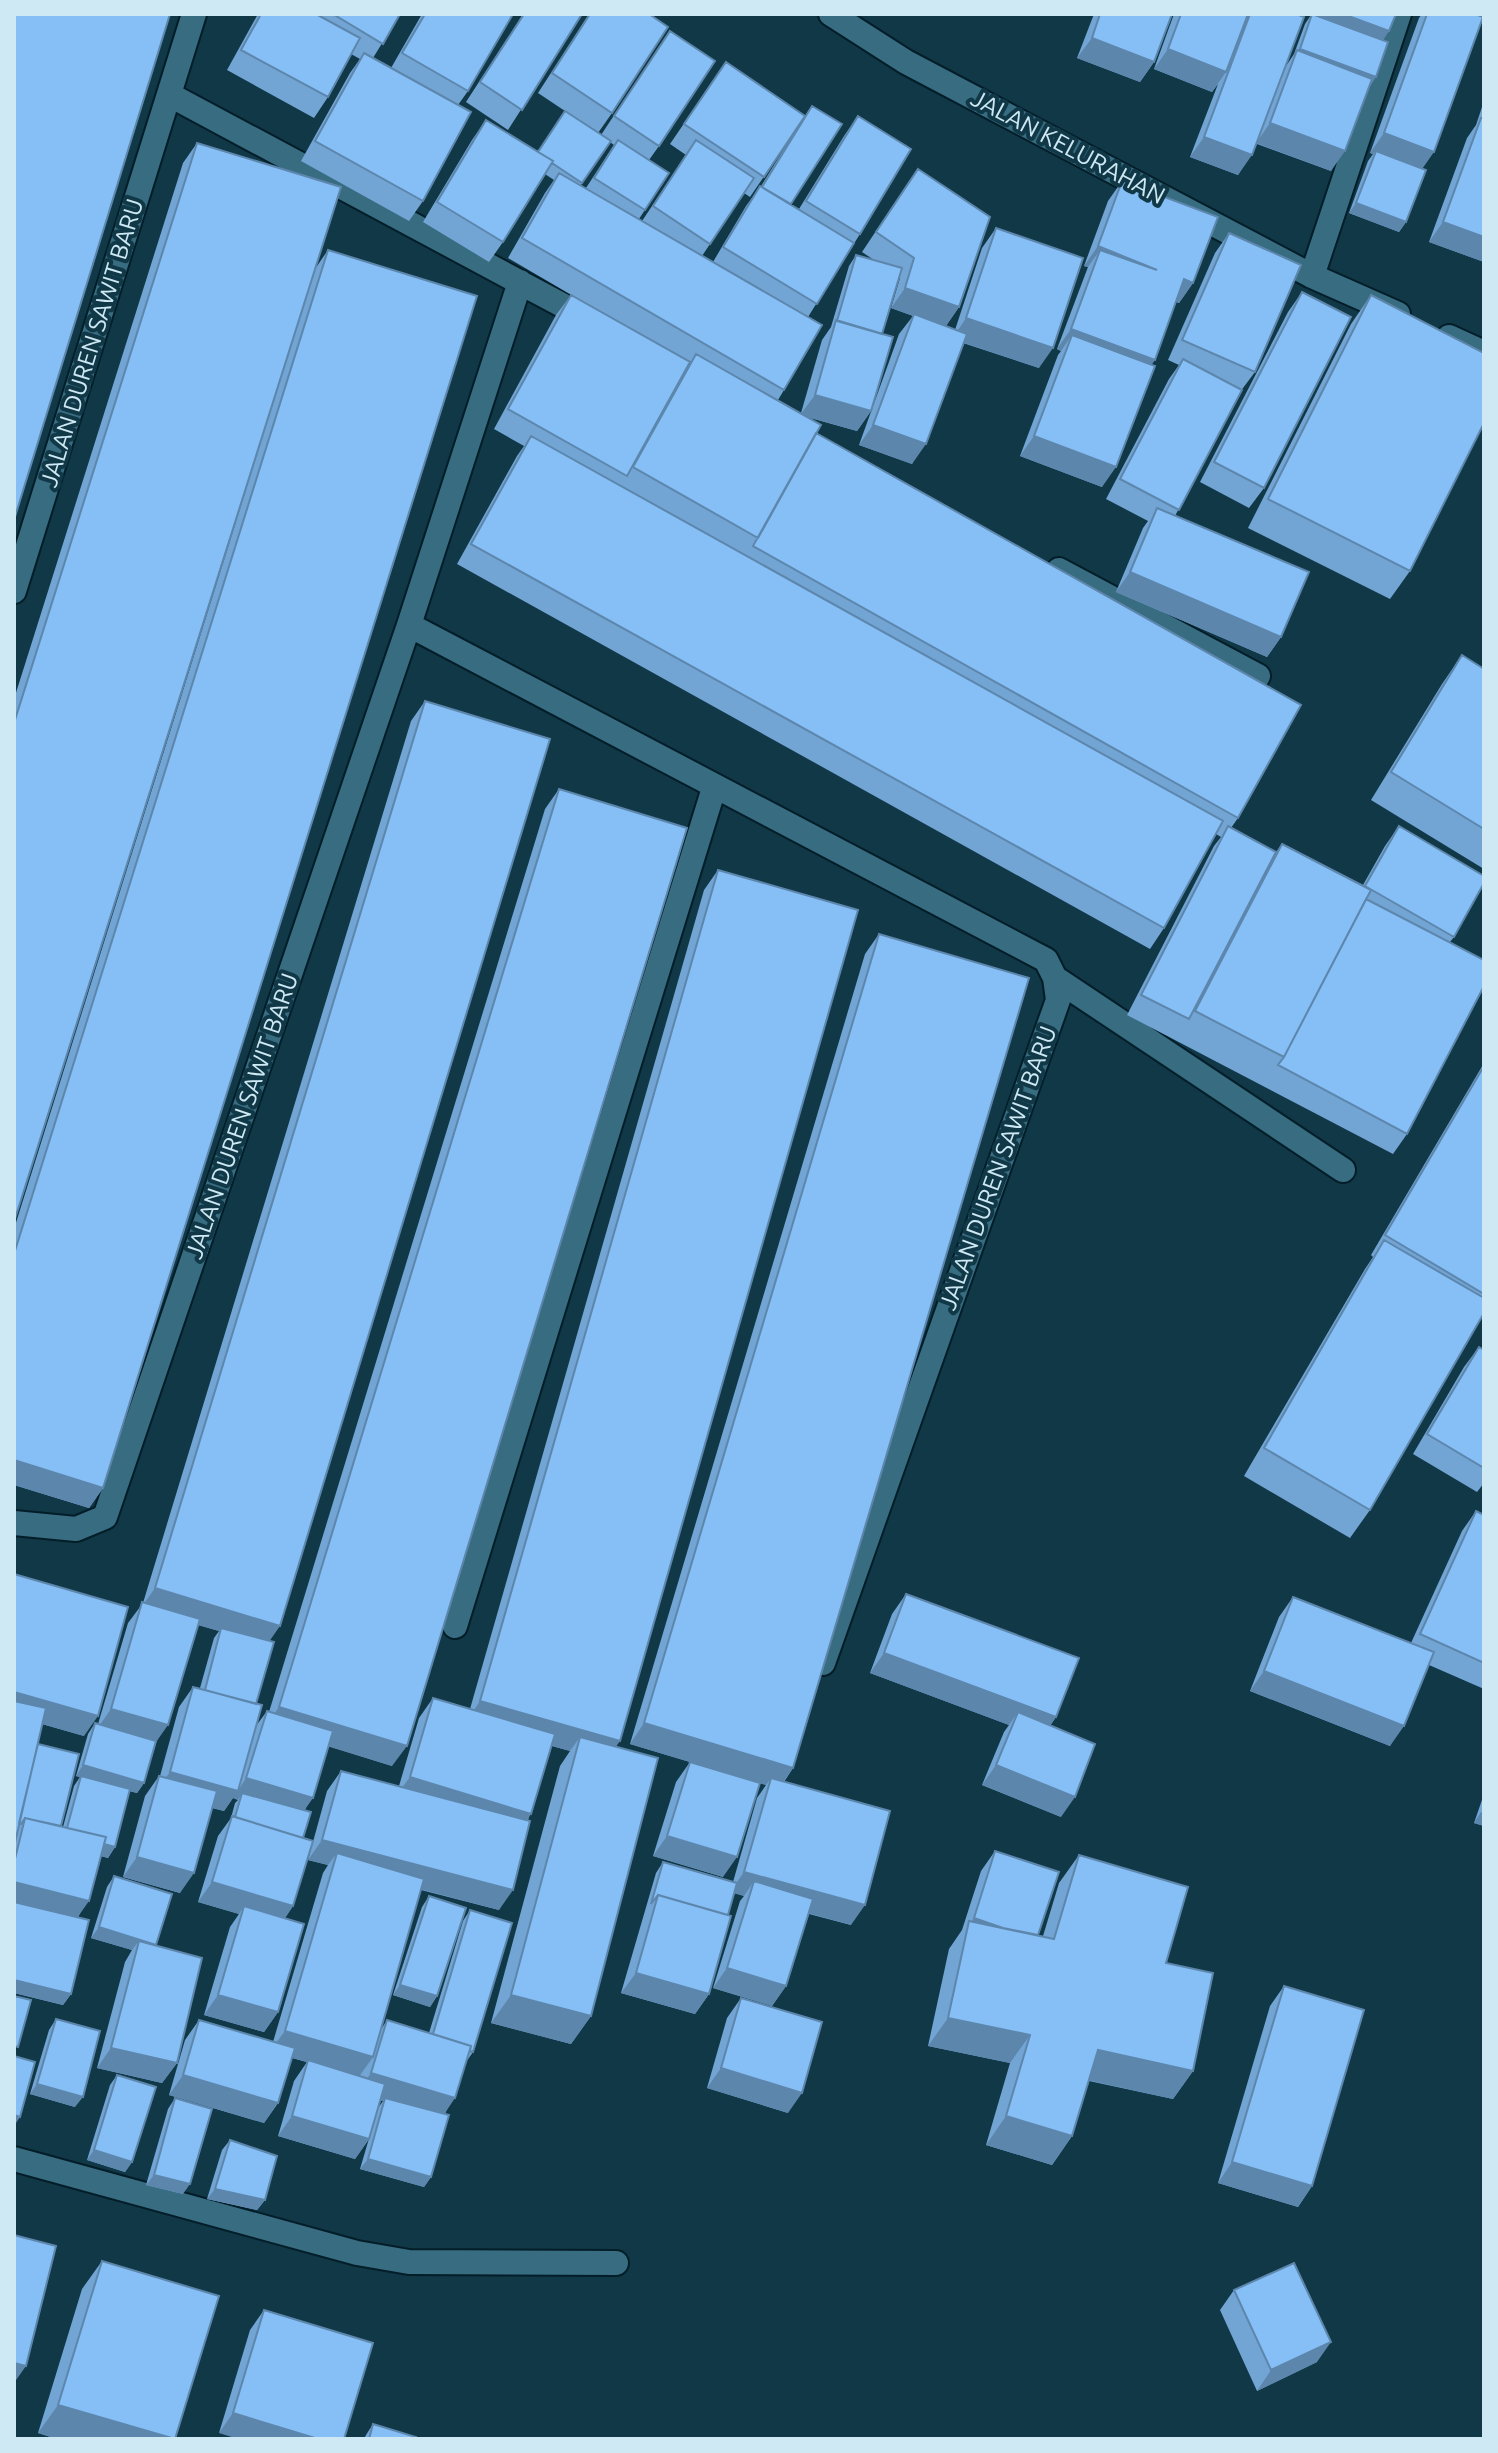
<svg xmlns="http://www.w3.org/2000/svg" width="1498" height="2453" font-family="Ubuntu,sans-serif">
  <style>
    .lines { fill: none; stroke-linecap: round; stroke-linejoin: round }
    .street-casing { stroke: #031e29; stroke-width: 28 }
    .street { stroke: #386c81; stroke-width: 24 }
    .wall { fill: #72a4d4; fill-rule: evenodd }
    .shaded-wall { fill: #5d86ac }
    .building { fill: #85bff6; stroke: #5d86ac; stroke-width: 2 }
    .labels { text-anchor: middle; stroke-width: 8; stroke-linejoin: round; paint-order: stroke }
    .street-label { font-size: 24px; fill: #cee8f4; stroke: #103847 }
  </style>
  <rect width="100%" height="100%" fill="#103847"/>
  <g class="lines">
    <defs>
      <path id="street" d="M831,14l75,48 406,214 86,38
        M170,95l422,226
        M1312,276l87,-262
        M1449,337l35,16
        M1059,570l199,106
        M14,591l180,-577
        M409,625l637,335 9,18 3,22 -235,663
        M1055,978l288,192
        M14,1523l62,6 29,-12 304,-892 111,-343
        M455,1626l259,-838
        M14,2159l343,94 52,9 207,1"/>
    </defs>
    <!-- street casing -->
    <use href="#street" class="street-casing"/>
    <!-- street -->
    <use href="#street" class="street"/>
  </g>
  <!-- wall -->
  <path class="wall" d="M258,14h142l-27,44 18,10 31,-54h91l-45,77 -10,14 -35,96 -14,20 -108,-60 49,-88 10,-14 -9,-5 -23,43 -14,21 -87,-48z
    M523,14h59l-74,116 -42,-28z
    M589,14h60l-37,99 -14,20 3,2 69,-104 -11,115 -10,14 20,13 -30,46 3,2 44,-66 -16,-11 56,-82 79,54 7,-10 -22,98 9,5 45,-73 14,-20 2,118 -52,83 -24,73 -6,10 23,13 21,-73 9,-13 18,-61 7,-11 18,5 -12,-8 42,-63 55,118 -13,19 9,4 27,-82 14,-20 43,140 -76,-25 -51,121 -53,-19 40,-111 14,-18 -22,-8 9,-30h-1l-17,56 -11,77 -14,20 -50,-14 9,16 422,385 -7,10 45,24 6,-8 81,41 22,-39 14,-20 55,111 -4,5 -43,192 -14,20 -266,-139 87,-169 7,-9 -5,-3 -52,94 -14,21 -693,-385 60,-108 7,-10 -30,-17 62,-114 15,-20 38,22 -101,-59 37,-65 9,-13 -9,-6 -42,68 -14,20 -66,-40 49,-82 14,-20 51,32 28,-41 -27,-18zM797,128l-36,58 -15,20 -33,56 -11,-6 42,-63 6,4zM610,142l4,3 -28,43 -5,-3z
    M1094,14h78l-18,48 -14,20 -63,-24z
    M1174,14h122l-10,52 8,-12 11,-30 6,-9 -4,-1h89l-13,26 -14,48 -38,83 -74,-27 -19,31 -48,-18 28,-73 -6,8 -58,-23z
    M1422,14h53l-53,154 -16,54 -7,10 -50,-19 19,-52 5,-7 -3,-1 49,-135z
    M1484,101v161l-55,-20 38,-104 9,-13z
    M197,143l118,126 13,-19 -225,1238 -14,20 -75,-23v-256l247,-787 -247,780v-523l169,-536z
    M1122,181l71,102 -14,20 -3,-1 -74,185 -82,-31 38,-101 3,-4 -4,-2 31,-82 -4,-1 24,-65z
    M1229,233l26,139 -15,20 -65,124 106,121 -14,20 -151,-65 27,-64 5,-7 -42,-22 63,-120 10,-14 -11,-5 47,-107z
    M1302,292l-38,196 -15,20 -49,-26 88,-170z
    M1371,295l39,276 -20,28 -142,-71 103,-204z
    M1462,655l22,14v200l-113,-69 71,-116z
    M425,701l-155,940 -14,63v22l11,-15 2,1 276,-903 14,-20 -167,977 -64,-20 -23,64 -2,28 -10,68 -8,12 -7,94 -14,20 -60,-17 26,-88 9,-13 -41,-12 20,-66 13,-18 4,-15 3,-3 -5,-2 -9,13 -12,-3 -32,85 -57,-16 22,-81 14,-20h1l19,-69 14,-20 7,1 14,-50 5,-7 -21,-6 -42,118 -12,40 -7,10 -8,-2 -14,56 -7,11 -7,-2 -23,62 -7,76 -8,11 -49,-12v-419l70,162 -42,-12 -4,20 23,82 2,1 11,-41 6,-9 -4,-1 12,-42 7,-11 3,1 30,-101 15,-20 268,-882z
    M718,870l-102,877 -25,269 -20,28 -80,-21 69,-257 10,-15 -18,-5 -53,164 -78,-20 -41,141 7,-11 42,13 34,-112 7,-11 3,142 -7,10 -21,52 -14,63 -7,10 -64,-18 18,-61 5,-7 -3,-1 -11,39 -14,20 -77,-23 16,-55 13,-19 -15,-4 -14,45 -14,20 -95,-28 16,-55 14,-20 74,22 50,-169 5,-8 -20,-5 19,-69 14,-20 58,15 20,-68 14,-20 37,11 234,-819z
    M879,934l-86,834 -9,14 67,143 -42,-11 -23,72 -14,20 -59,-18 27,-87 4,-5 -10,-3 -25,101 -14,20 -74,-21 35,-120 7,-11 70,20 24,-84 9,-13 -45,-14 2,106 -70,-21 23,-74 14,-20 -60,-18 235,-790z
    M1484,1063v250l-114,197 -20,28 -106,-62 121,-207 8,-12 -2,-2z
    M1479,1347l5,3v133l-7,9 -64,-38 51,-87z
    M1476,1511l8,4v174l-55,-24 -39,81 -140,-55 29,-74 14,-20 118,46 51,-112z
    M906,1594l150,123 -6,9 11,91 -79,-32 22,-53 5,-7 -139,-52 22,-59z
    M1484,1794v32l-10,-3z
    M995,1851l43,84 5,1 16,-53 20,-28 87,108 27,108 -20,28 -84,-18 -17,55 -20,29 -66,-20 24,-82 -82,-17 21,-97 13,-19 19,-59z
    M114,1876l42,70 21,117 -15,20 -65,-15 28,-106 7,-12 -41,-12 16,-51z
    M429,1896l8,100 -7,11 -37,-12 29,-88z
    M1284,1986l28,200 -14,21 -80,-24 52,-177z
    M741,1998l47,115 -81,-25 20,-70z
    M56,2019l19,88 -45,-13 19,-64z
    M117,2075l15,87 -7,10 -38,-12 23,-75z
    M175,2098l8,96 -37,-9 22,-76z
    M230,2140l35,60 -8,10 -50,-11 15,-49z
    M102,2261l73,178h-118l-19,-6 44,-144z
    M1234,2290l83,72 -60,29 -37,-81z
    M264,2310l109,33 -154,90 31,-103z
    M373,2424l42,15h-51l2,-4z"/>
  <!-- shaded-wall -->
  <path class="shaded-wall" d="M1307,14h36l46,17 -7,11z
    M1092,38l62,24 -14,20 -63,-24z
    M1168,49l58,23 -14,20 -58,-23z
    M1300,49l76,28 -7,11 -74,-32z
    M1270,123l75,28 -14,20 -75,-28z
    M1384,133l50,19 -14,20 -44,-21 -3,3 -3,-1z
    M1204,137l48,18 -14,20 -48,-18z
    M1356,203l50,19 -7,10 -50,-19z
    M1443,222l41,15v25l-55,-20z
    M1098,246l59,24 -57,-20 -12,17 -4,-1z
    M1184,279l9,4 -14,20 -9,-4z
    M905,288l54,19 -14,20 -54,-19z
    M966,318l87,30 -14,20 -87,-29z
    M1071,329l84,31 -14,20 -69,-45 -11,16 -4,-2z
    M815,395l56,16 -14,20 -57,-16z
    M873,425l53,19 -14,20 -53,-19z
    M1034,436l82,31 -14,20 -82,-31z
    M1130,572l151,65 -14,20 -151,-65z
    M14,1460l89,28 -14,20 -75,-23z
    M155,1588l125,38 -14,20 -45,-18 -2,3 -78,-23z
    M884,1653l172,64 -14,20 -24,-25 -9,13 -139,-52z
    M1264,1671l140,55 -14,20 -140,-55z
    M14,1692l84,24 -14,20 -70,-20z
    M480,1701l140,40 -15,21 -25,-25 -10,14 -104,-29z
    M279,1707l128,39 -15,20 -127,-39z
    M111,1709l57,16 -14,20 -57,-16z
    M644,1723l149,45 -14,20 -8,-10 -5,7 -136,-41z
    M83,1765l61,18 -7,10 -61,-17z
    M996,1765l79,32 -14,20 -79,-32z
    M170,1772l68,19 8,-13 67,20 -14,20 -57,-25 -4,7 -5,-2 -9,13 -68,-19z
    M410,1777l121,37 -14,20 -122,-37z
    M1481,1812l3,1v13l-10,-3z
    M66,1834l49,13 -7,11 -50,-13z
    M667,1836l70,21 -14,20 -70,-21z
    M322,1840l191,50 -14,20 -166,-44 4,-13 -9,12 -20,-5z
    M137,1857l57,16 -14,20 -57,-16z
    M744,1872l121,33 -14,20 -102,-28 5,-16 -10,15 -14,-4z
    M14,1882l75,19 -14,20 -61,-16z
    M212,1882l81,24 -14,21 -35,-21 -5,8 -41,-12z
    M974,1918l63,21 -69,-12z
    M99,1927l57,18 -17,-4 -7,9 -41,-12z
    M727,1968l59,18 -14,20 -59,-18z
    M636,1973l73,21 -14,20 -74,-21z
    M14,1980l57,14 -8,11 -49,-12z
    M400,1985l37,11 -7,11 -37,-12z
    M218,1995l60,17 -14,20 -60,-17z
    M511,1995l80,21 -20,28 -80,-21z
    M948,2018l82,17 -20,28 -82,-17z
    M285,2031l88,26 -15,21 -88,-27z
    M111,2048l66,15 -15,20 -65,-15z
    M1098,2050l95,21 -20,28 -95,-21z
    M721,2068l81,25 -14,20 -81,-25z
    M371,2073l84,25 -14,21 -56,-21 -2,3 -26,-8z
    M183,2075l95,28 -14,20 -95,-28z
    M37,2084l46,13 -8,10 -45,-13z
    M14,2115l6,2 -6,9z
    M292,2116l77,23 -14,20 -77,-23z
    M1006,2116l66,20 -20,29 -66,-20z
    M94,2150l38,12 -7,10 -38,-12z
    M368,2159l63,18 -7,10 -64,-18z
    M1232,2162l80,24 -14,21 -80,-24z
    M154,2175l36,9 -7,10 -37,-9z
    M215,2189l50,11 -8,10 -50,-11z
    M1331,2342l-14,20 -60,29 14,-21z
    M14,2363l12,3 -12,17z
    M58,2405l115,34h-116l-19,-6z
    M233,2413l85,26h-80l-19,-6z"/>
  <!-- building -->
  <path class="building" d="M14,14h156l-156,506z
    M261,14h55l44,24 -32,59 -87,-47z
    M333,14h67l-17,30z
    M425,14h88l-45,77 -66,-38z
    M524,14h58l-60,96 -42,-28z
    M590,14h59l19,13 -56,86 -60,-40z
    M1100,14h72l-18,48 -62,-24z
    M1181,14h67l-22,58 -58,-23z
    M1250,14h46l8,3 -52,138 -48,-18z
    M1312,14l76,28 -12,35 -76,-28z
    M1343,14h53l-7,17z
    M1427,14h48l8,3 -49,135 -50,-19z
    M670,31l45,30 -56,85 -45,-30z
    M1297,50l75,29 -27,72 -75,-28z
    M364,53l107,59 -48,89 -108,-60z
    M726,62l79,54 -41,61 -80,-53z
    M812,106l30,18 -51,80 -29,-17z
    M565,111l46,30 -29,42 -30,-20 1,-2 -15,-9z
    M858,116l53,33 -51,85 -54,-33z
    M1481,118h3v119l-41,-15z
    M486,120l67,41 -50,81 -66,-40z
    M618,140l51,33 -24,37 -51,-32z
    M696,140l58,38 -44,66 -57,-38z
    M197,143l144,44 -327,1035v-499z
    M1376,151l50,19 -20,52 -50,-19z
    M918,169l72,48 -31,90 -54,-19 9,-30 -38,-26z
    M559,173l263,152 -38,65 -262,-152z
    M1122,181l96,36 -25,66 -9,-4 -29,81 -84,-31 29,-79 57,20 -59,-24z
    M760,186l94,57 -37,61 -94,-57z
    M996,228l87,30 -30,90 -87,-30z
    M1229,233l72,32 -46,107 -73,-32z
    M328,250l149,46 -374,1192 -89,-28v-206z
    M856,255l46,13 -20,66 -45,-13z
    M1302,292l49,25 -87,171 -50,-26z
    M571,295l119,67 -63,114 -119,-67z
    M1371,295l113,58v70l-74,148 -142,-72z
    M914,314l53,20 -41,110 -53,-19z
    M836,320l57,17 -22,74 -56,-16z
    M1072,335l83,31 -39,101 -82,-31z
    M696,354l125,71 -63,113 -125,-71z
    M1183,359l59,31 -63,120 -59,-31z
    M816,433l485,272 -63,113 -485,-272z
    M531,436l692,385 -59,107 -693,-384z
    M1157,508l152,64 -28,65 -151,-65z
    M1462,655l22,14v160l-93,-57z
    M425,701l125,38 -270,887 -125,-38z
    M559,789l128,39 -280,918 -128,-39z
    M1228,826l48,26 -87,167 -48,-24z
    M1399,826l85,50v7l-30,54 -89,-51z
    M1282,844l89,46 -87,167 -89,-46z
    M718,870l140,40 -238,831 -140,-40z
    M1366,899l118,61v26l-77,148 -129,-69 6,-8z
    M879,934l150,44 -236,790 -149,-45z
    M1484,1066v228l-99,-59z
    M1384,1240l100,58v15l-114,197 -106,-62z
    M1479,1347l5,3v118l-57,-34z
    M1476,1511l8,4v148l-64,-29z
    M14,1574l114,33 -30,109 -84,-24z
    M906,1594l173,64 -23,59 -172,-64z
    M1293,1597l141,55 -30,74 -140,-55z
    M142,1602l58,17 -32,106 -57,-16z
    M221,1628l53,14 -18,62 -51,-14z
    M193,1687l69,18 -24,86 -68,-19z
    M433,1698l122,36 -24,80 -121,-37z
    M14,1701l32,7 -32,139z
    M267,1711l66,20 -20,67 -67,-20z
    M1018,1712l77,32 -20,53 -79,-32z
    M95,1723l61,18 -12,42 -61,-18z
    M580,1737l78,21 -67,258 -80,-21z
    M38,1744l41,10 -18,72 -36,-8 -4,6 -2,-1z
    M690,1762l70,21 -23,74 -70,-21z
    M341,1771l189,50 -17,69 -191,-50z
    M81,1776l49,13 -15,58 -11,-3 2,-7 -39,-9z
    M159,1776l58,15 -23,82 -57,-16z
    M771,1778l119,33 -25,94 -121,-33z
    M242,1793l69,19 -8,26 -68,-21z
    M232,1816l81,25 -20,65 -81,-24z
    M25,1818l81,19 -17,64 -75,-19v-19z
    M995,1851l64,21 -21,63 -35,-7 -29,-10z
    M337,1853l87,26 -51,178 -88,-26z
    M1079,1855l109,32 -22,76 47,10 -20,98 -95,-21 -26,86 -66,-20 24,-81 -82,-17 21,-97 85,18z
    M663,1862l74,21 -9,32 -70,-20 -7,9z
    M114,1876l58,18 -16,51 -57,-18z
    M754,1881l59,18 -27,87 -59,-18z
    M658,1895l73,21 -22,78 -73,-21z
    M429,1896l37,12 -29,88 -37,-11z
    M14,1902l75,18 -18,74 -57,-14z
    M244,1906l60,18 -26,88 -60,-17z
    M470,1910l42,13 -39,129 -3,-1 1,-5 -38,-12z
    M139,1941l63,17 -25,105 -66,-15z
    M1284,1986l80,24 -52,176 -80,-24z
    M14,1996l17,4 -13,47 -4,-1z
    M741,1998l81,24 -20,71 -81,-25z
    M56,2019l44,12 -17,66 -46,-13z
    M199,2020l96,28 -17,55 -95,-28z
    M387,2020l84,26 -16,52 -84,-25z
    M14,2056l21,6 -15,55 -6,-2z
    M308,2060l77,24 -16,55 -77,-23z
    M117,2075l39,12 -24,75 -38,-12z
    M175,2098l37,11 -22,75 -36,-9z
    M385,2098l64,17 -18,62 -63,-18z
    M230,2140l47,16 -12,44 -50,-11z
    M14,2235l42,11 -30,120 -12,-3z
    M102,2261l117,35 -44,143 -117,-34z
    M1294,2263l37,79 -60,28 -37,-80z
    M264,2310l109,33 -29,96h-26l-85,-26z
    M373,2424l43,13 -1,2h-46z"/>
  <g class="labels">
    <!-- street labels -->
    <g class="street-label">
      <text transform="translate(1068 147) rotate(28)" y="8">JALAN KELURAHAN</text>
      <text transform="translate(92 343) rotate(-73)" y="8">JALAN DUREN SAWIT BARU</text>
      <text transform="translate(242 1116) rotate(-71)" y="8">JALAN DUREN SAWIT BARU</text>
      <text transform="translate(998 1168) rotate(-70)" y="8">JALAN DUREN SAWIT BARU</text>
    </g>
  </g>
  <!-- border -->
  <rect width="1498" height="2453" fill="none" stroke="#cee8f4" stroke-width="32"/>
</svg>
